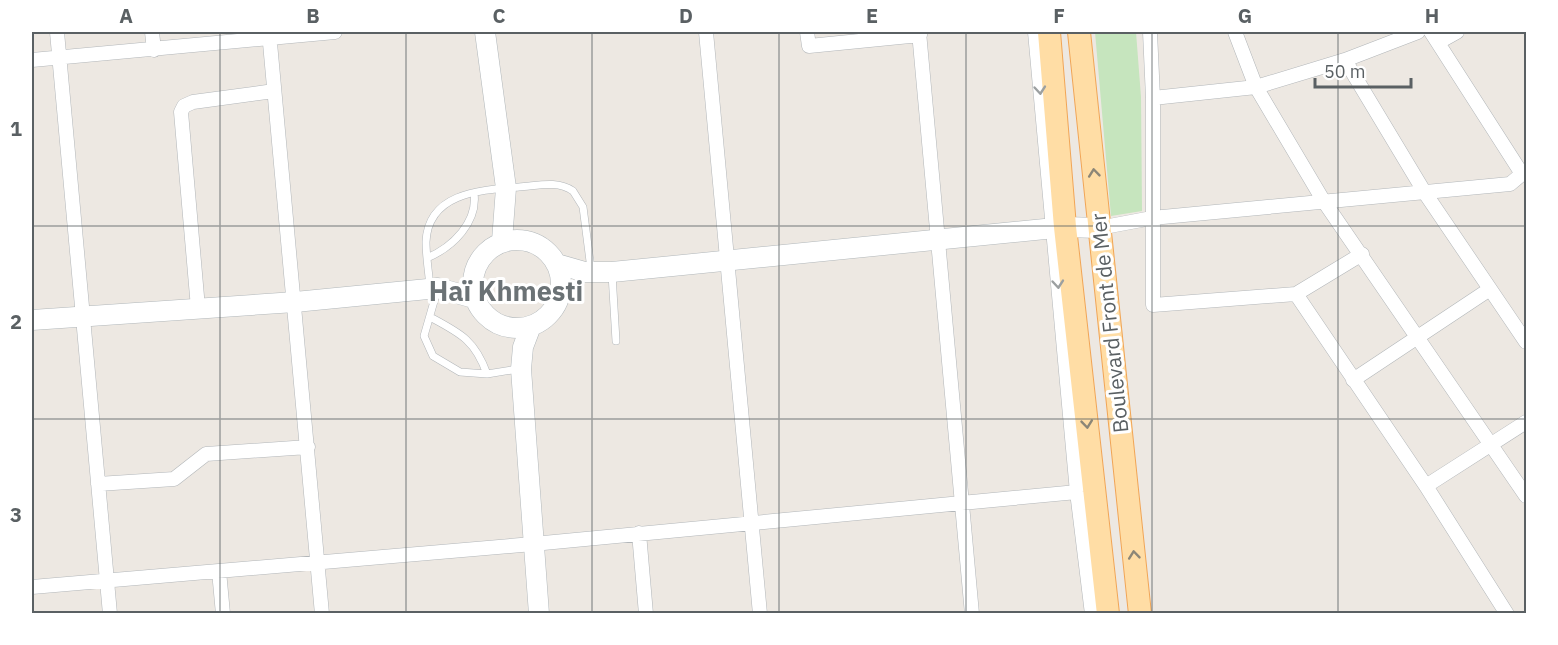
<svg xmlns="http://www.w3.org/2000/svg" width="1558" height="645" font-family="'IBM Plex Sans',sans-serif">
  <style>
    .green { fill: #c6e5be }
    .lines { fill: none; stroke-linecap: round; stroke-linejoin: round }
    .lane-casing { stroke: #b2b6b9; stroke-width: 8 }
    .street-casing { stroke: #b2b6b9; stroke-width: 15 }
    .secondary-casing { stroke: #b1b7ba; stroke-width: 21 }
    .primary-casing { stroke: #f1a556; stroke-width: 24 }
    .lane { stroke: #fff; stroke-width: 7 }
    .street { stroke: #fff; stroke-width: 14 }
    .secondary { stroke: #fff; stroke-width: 20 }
    .primary { stroke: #ffdda5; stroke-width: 22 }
    .oneway { stroke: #9ca0a1 }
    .oneway2 { stroke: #8c8677 }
    .grid { fill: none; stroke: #5a6063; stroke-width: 1.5; stroke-opacity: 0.55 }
    .labels { text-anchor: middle; stroke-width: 6; stroke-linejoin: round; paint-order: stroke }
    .street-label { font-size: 21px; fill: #5a6063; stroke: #fff }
    .district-label { font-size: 27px; font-weight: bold; fill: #6b7275; stroke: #fff }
    .neatline { fill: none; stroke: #5a6063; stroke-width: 2 }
    .grid-label { font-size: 20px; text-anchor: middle; font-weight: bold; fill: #5a6063 }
  </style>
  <rect width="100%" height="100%" fill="#ede8e2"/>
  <!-- green -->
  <path class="green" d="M1095,32h41l5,65 1,114 -31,5z"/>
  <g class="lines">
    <defs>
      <path id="lane" d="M427,258c26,-11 51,-36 47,-65
        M612,274l4,67
        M430,288c-1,-15 -4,-31 -4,-46 2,-50 56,-52 93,-55 18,-1 38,-7 54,4l10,16 8,62
        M437,291l-13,45 9,20 27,16 27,2 31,-5
        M430,317c30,16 45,23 57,57"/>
      <path id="street" d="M57,32l53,582
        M152,32l2,18
        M269,32l53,582
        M706,32l54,582
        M807,32l2,14 111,-11
        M919,32l53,582
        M1035,32l42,460 15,122
        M1150,32l3,66v207l143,-11 130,192 81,128
        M1235,32l21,55 67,113 203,296
        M1439,42l18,-10
        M32,60l303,-28
        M1345,60l80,133 101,149
        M1153,98l103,-11 89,-27 73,-28
        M1099,228l53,-10 358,-34 12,-10 -91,-142
        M1296,294l66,-40
        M198,308l-17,-196 3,-6 9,-4 81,-11
        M1353,380l137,-91
        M98,484l76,-5 32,-25 102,-7
        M1426,486l100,-64
        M639,533l7,81
        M219,571l4,43
        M32,587l501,-43 544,-52"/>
      <path id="secondary" d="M485,32l21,156 -4,53
        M473 284a44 44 0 1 1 88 0a44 44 0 1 1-88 0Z
        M557,264l28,8h27l453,-45 34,1
        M32,320l263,-18 143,-14 36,10
        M531,326l-8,21 -2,22 18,245"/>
      <path id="primary" d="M1049,32l16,195 43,387
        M1079,32l61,582"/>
    </defs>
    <!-- lane casing -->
    <use href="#lane" class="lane-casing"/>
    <!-- street casing -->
    <use href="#street" class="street-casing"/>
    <!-- secondary casing -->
    <use href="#secondary" class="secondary-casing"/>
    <!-- primary casing -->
    <use href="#primary" class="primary-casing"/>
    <!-- lane -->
    <use href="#lane" class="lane"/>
    <!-- street -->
    <use href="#street" class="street"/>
    <!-- secondary -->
    <use href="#secondary" class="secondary"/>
    <!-- primary -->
    <use href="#primary" class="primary"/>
  </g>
  <!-- one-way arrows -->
  <defs><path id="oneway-chevron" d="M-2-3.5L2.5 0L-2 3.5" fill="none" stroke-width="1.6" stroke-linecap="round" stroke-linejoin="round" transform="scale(1.5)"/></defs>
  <g class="oneway">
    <use href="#oneway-chevron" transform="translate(1040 90) rotate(85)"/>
    <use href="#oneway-chevron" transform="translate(1058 284) rotate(85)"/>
  </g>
  <g class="oneway2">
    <use href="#oneway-chevron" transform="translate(1094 173) rotate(-96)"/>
    <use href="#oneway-chevron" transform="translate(1087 424) rotate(84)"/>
    <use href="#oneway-chevron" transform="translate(1134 555) rotate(-96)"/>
  </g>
  <!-- grid -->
  <path class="grid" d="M220,32v582M406,32v582M592,32v582M779,32v582M966,32v582M1152,32v582M1338,32v582M32,226h1494M32,419h1494"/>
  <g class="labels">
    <!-- street labels -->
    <g class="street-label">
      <text transform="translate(1110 323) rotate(-96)" y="7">Boulevard Front de Mer</text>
    </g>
    <!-- district labels -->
    <g class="district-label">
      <text x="506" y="301">Haï Khmesti</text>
    </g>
  </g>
  <!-- border -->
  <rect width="1558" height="645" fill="none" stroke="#ffffff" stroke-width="66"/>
  <!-- scale -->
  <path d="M1315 78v9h96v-9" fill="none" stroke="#5a6063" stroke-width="3"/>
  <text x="1324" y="78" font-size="18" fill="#5a6063" stroke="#ffffff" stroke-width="4.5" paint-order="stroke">50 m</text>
  <rect x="33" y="33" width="1492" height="579" class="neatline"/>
  <g class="grid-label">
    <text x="126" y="23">A</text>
    <text x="313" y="23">B</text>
    <text x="499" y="23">C</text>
    <text x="686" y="23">D</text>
    <text x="872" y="23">E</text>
    <text x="1059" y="23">F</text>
    <text x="1245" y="23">G</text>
    <text x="1432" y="23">H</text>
    <text x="16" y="136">1</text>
    <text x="16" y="329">2</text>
    <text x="16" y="522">3</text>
  </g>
</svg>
